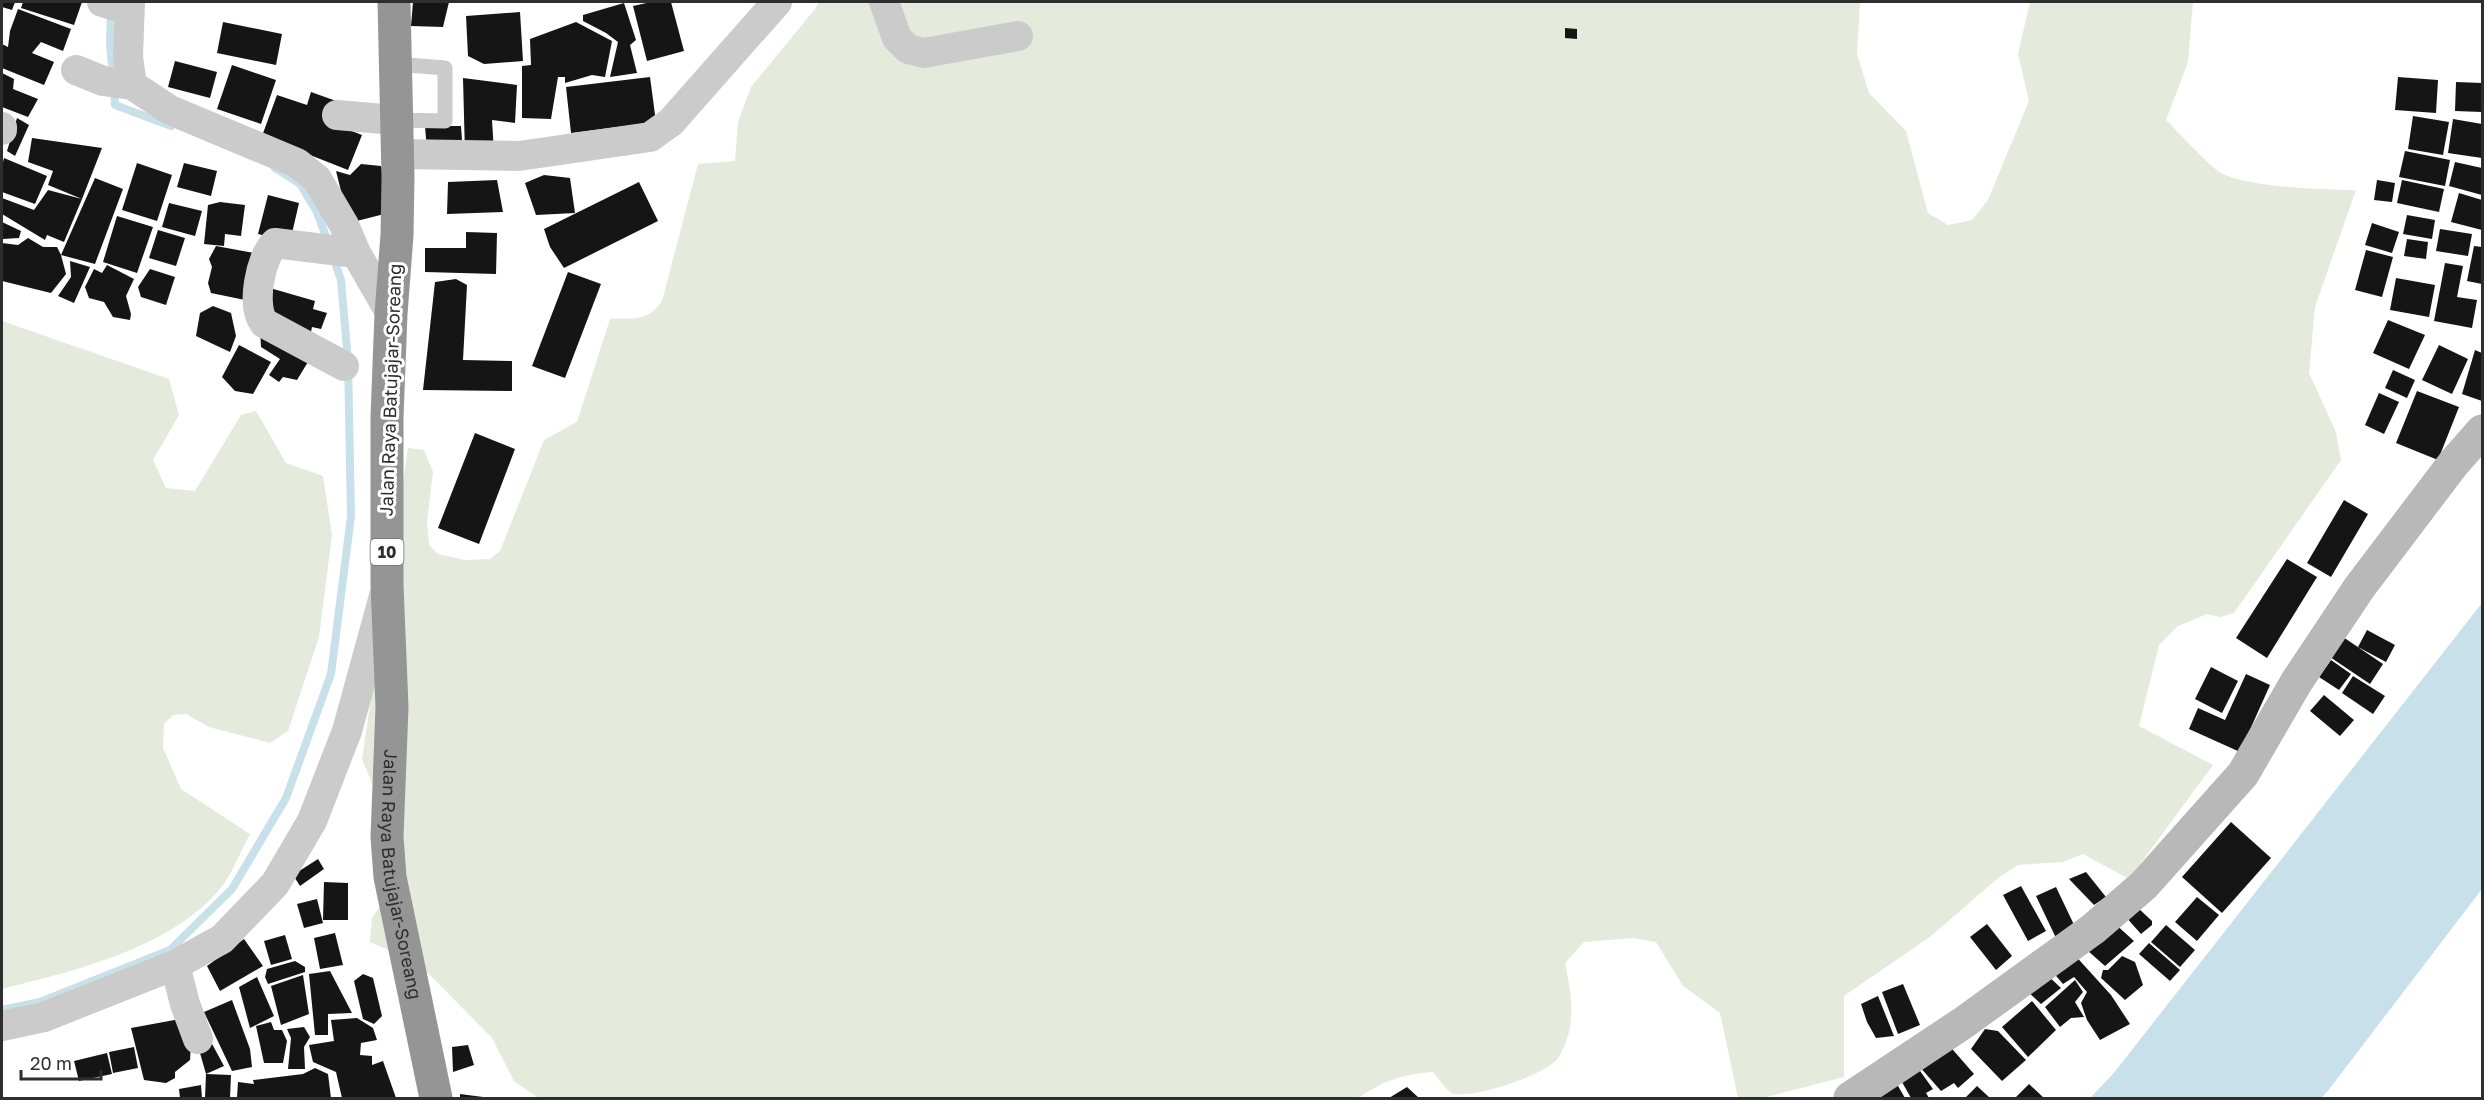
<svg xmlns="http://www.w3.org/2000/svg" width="2484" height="1100" font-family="'Golos Text',sans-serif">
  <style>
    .green { fill: #e5ebdc }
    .water { fill: #c8e0ea }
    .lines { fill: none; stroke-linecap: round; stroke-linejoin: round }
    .stream { stroke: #c8e0ea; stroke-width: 8 }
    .building { fill: #151515 }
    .lane { stroke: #cbcbcb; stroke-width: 15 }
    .street { stroke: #cbcbcb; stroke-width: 30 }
    .secondary { stroke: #b8b8b8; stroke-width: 33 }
    .highway { stroke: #959595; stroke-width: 33 }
    .labels { text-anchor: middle; stroke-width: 6; stroke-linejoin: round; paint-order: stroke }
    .shield { fill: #fff; stroke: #6d6d6d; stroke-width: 1.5 }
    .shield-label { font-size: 16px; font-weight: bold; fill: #2e2e2e }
    .street-label { font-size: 18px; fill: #2e2e2e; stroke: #fff }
  </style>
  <rect width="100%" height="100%" fill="#fff"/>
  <!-- green -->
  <path class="green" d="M819,2h1041l-3,52 12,39 37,38 22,82 20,12 24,-5 16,-20 41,-99 -11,-47 12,-52h163l-5,60 -22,58c12,11 45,49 57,54 30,14 100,15 133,16l-41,117 -6,66 27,59 5,28 -107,153 -14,4 -13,-3 -29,12 -19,19 -20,81 74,39 -84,114 -46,-25 -20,8 -45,3 -20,13 -67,58 -87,60v81l-81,21h-25l-18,-85 -37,-27 -27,-44 -23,-4 -49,4 -19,21c7,34 12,62 -6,94 -11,18 -89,43 -107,36 -7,-4 -14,-15 -19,-21 -30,2 -50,9 -75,26h-820l-24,-17 -22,-43 -74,-75 -48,-21 2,-24 14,-21 13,-49 -37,-89 46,-311 16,2 9,22 -6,49 2,24 9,9 27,6 25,-1 10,-8 44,-111 33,-18 33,-103c23,-1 38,3 52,-18l36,-137 37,-3 3,-39 13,-35 64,-78z
    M2,321l167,58 10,36 -26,45 13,28 29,3 46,-76 15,-4 30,52 37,13 9,59 -13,102 -31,94 -18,12 -61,-16 -23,-13 -13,1 -9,9 -1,24 18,41 69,45c-10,18 -18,41 -31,56 -50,59 -146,81 -217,99z"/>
  <!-- water -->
  <path class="water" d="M2482,603v286l-155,203 -6,6h-231l23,-24z"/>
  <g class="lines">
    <!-- stream -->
    <path class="stream" d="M111,10l-1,32 5,63 56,21
      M275,168l25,16 17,28 11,30
      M2,1010l38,-8 130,-52 62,-61 54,-91 45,-124 20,-158 -3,-155 -7,-81 -8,-23"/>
  </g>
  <!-- building -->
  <path class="building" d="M2,2h13l-3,8 -10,-3z
    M23,2h59l-8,23 -53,-17z
    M413,2h36l-6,25 -32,-1z
    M651,2h20l13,49 -37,10 -14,-55z
    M624,3l12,37 -6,5 7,28 -27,4 8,-35 -12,-9 -23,-12v-6z
    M18,9l53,20 -8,22 -22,-9 -9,11 22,9 -10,23 -42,-17v-24l6,3 2,-16z
    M520,12l3,49 -39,3 -16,-8 -2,-40z
    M223,22l59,12 -6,31 -59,-12z
    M576,22l36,19 -7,36 -13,-2 -27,8v-6h-7l-7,42 -29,-1v-52l9,-1 -1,-26z
    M1565,28l12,1v10l-12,-1z
    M175,61l42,11 -7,26 -42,-11z
    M232,65l44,15 -15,44 -44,-15z
    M2,73l12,6 -1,10 25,10 -10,18 -26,-10z
    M650,77l6,45 -85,11 -5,-46z
    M2398,77l40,3 -2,33 -41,-3z
    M463,78l54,7 -2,38 -23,-3 2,32 -29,2z
    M2456,82l26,1v29l-27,-1z
    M311,92l28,10 -8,21 31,12 -14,35 -86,-34 15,-41 30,10z
    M2413,116l36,6 -6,33 -35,-6z
    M17,118l12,7 -14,31 -8,-5z
    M2453,119l29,5v34l-34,-5z
    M425,126h36l2,28 -36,-3z
    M32,138l70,10 -20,51 -18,43 -17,-7 -2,5 -43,-26v-16l32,12 14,-20 34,9 -34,-14 5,-14 -25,-9z
    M2405,151l45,9 -5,26 -46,-9z
    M4,158l43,18 -12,28 -33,-12v-26z
    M2455,162l27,6v27l-33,-9z
    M137,163l35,12 -15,46 -35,-11z
    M184,163l33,8 -6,25 -34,-9z
    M361,164l20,2 11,46 -43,11 -13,-52 14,4z
    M544,175l26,3 5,35 -39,2 -11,-32z
    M95,178l28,11 -28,75 -34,-9 5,19 -15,19 -49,-12v-38l16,2 10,-7 15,9h14l4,8z
    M497,180l6,32 -56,2 1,-32z
    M2377,180l18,3 -3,19 -18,-2z
    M2402,180l42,9 -5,23 -42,-9z
    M639,182l19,39 -94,47 -14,-21 -6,-18z
    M2459,193l23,7v30l-31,-8z
    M268,195l31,8 -9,39 -32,-8z
    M220,202l25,3 -4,31 -16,-2 -1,12 -20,-2 4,-39z
    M169,203l33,8 -7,25 -33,-9z
    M2407,215l28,5 -3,19 -29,-5z
    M117,216l36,11 -16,46 -34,-11z
    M2,222l19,9 -2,7 -16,1z
    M2372,223l27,9 -7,21 -27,-8z
    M2440,229l32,5 -4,22 -32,-5z
    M158,230l27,8 -9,28 -27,-8z
    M466,232l31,1 -1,41 -71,-2v-24h41z
    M2407,239l21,3 -2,17 -22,-3z
    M216,246l38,7 -9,47 -34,-7 -3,-10 4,-16 -3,-8z
    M2474,246l8,1v37l-15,-3z
    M2366,250l27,7 -11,40 -27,-7z
    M70,261l20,6 -16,36 -16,-7 13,-19z
    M2445,263l18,3 -6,31 20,3 -5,28 -38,-7z
    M107,265l27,14 -8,17 5,18 -1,6 -17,-3 -9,-15 -15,-4 -4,-11 9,-18 8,4z
    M150,269l25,8 -9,28 -25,-8 -3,-10z
    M568,272l33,12 -36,94 -33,-12z
    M2396,278l39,7 -6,32 -39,-7z
    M456,279l11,6 -4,75 49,1v30l-89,-1 12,-108z
    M270,288l45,13 -2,8 14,4 -6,16 -9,-2 -2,10 -48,-23z
    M213,306l18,7 5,23 -6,16 -34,-16 4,-23z
    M2388,320l37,15 -16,34 -36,-16z
    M260,328l51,29 -14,23 -14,-3 -4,5 -10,-7 11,-16 -19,-12z
    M239,345l32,17 -18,32 -18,-3 -13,-14z
    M2439,345l29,14 -16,35 -30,-14z
    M2475,350l7,3v48l-20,-7z
    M2393,370l22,10 -8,18 -22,-10z
    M2417,391l42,16 -21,53 -42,-17z
    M2379,393l20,9 -15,32 -19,-9z
    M475,433l40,16 -36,95 -41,-16z
    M2344,500l24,14 -37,63 -24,-14z
    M2287,559l30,18 -50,81 -31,-20z
    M2367,630l28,15 -9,17 -28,-15z
    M2343,637l40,27 -13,20 -40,-27z
    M2331,660l20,14 -12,16 -20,-13z
    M2211,667l27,14 -16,32 -27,-14z
    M2246,674l24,11 -30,67 -51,-23 9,-21 27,12z
    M2353,676l32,20 -12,18 -31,-21z
    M2324,695l30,25 -14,16 -30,-25z
    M2231,822l40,36 -49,55 -40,-36z
    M318,859l6,10 -24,17 -7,-11z
    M2086,872l20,25 -12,8 -25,-26z
    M324,882l24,1v37h-25z
    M2021,886l25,45 -18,10 -25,-46z
    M2056,887l21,44 -20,9 -21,-44z
    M2197,897l22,18 -22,26 -22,-19z
    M317,899l6,24 -19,5 -7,-24z
    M2137,907l15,14v4l-11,9 -16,-18z
    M2113,922l21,19 -29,25 -18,-16z
    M1987,924l25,32 -16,14 -26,-33z
    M2166,925l29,25 -15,17 -29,-25z
    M335,933l8,32 -23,4 -6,-31z
    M285,935l7,24 -21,6 -7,-24z
    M244,939l19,27 -43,25 -13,-25z
    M2149,943l31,27 -10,11 -31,-27z
    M2072,952l39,43 19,29 -30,16 -13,-20 -6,-17 6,-11 -13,-15 -11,7 -12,-14z
    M2122,956l13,6 8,23 -18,15 -24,-22 2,-8h5z
    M295,961l10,6v5l-37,12 -3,-7 2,-8z
    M330,971l22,42 -24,1v21h-13l-6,-61z
    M2045,973l16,15 -20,16 -17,-16z
    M363,974l10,4 9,38 -8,8 -11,-5 -9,-38z
    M303,975l6,39 -28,11 -10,-39z
    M257,977l17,39 -24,12 -11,-41z
    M2075,980l8,12 -8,10 9,15 -13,1 -11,9 -15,-20z
    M1903,984l17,41 -22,9 -16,-42z
    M1878,996l16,40 -18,2 -9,-16 -6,-18z
    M232,1000l18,49 2,18 -20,4 -28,-59z
    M2032,1001l24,29 -28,27 -26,-30z
    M357,1018l16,10 4,12 -16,3 -1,12 12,1v9l11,-4 13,37h-54l-6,-26 -23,-10 -4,-17 25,-4 -3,-21z
    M180,1019l11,25 -1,16 -15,12v6l-9,5 -22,-3 -13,-52z
    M271,1022l3,8h8l5,11 -4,22h-19l-8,-37z
    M304,1027l6,10 -6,10 1,22h-17l3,-31 -4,-9z
    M1985,1029l13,2 28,29 -24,21 -31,-32z
    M211,1042l13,24 -18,8 -8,-28z
    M1947,1043l27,31 -16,14 -4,-5 -13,8 -22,-25z
    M468,1045l6,20 -21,7 -1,-25z
    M134,1047l4,21 -25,5 -4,-21z
    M107,1053l5,21 -33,7 -5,-20z
    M1915,1064l18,25 -7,4 3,5h-18l-9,-16 4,-2 -2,-8z
    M315,1068l13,6 3,24h-94l1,-16 16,2 -1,-4 50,-6z
    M206,1074l25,1 -1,23h-25z
    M1894,1079l11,19h-28z
    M2029,1084l15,14h-29z
    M201,1085l1,13h-22l-1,-9z
    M1977,1086l13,12h-25z
    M1407,1087l12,11h-30z
    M460,1094l23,3v1h-23z"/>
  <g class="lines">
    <!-- lane -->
    <path class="lane" d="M395,120l50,1v-53l-50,-4"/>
    <!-- street -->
    <path class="street" d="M102,2l26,8
      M130,2l-2,55 4,28 38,25 127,53 20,16 27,46 12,28 35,61
      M884,2l13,36 11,11 16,4 94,-17
      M76,70l27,11 29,4
      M337,115l58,5
      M2,127v3
      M398,154l121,2 131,-19 21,-15 106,-120
      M344,366l-80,-43c-13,-17 -4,-65 11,-80l81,10
      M175,965l10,39 13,35
      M2,1026l42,-9 131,-52 47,-26 53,-55 37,-63 35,-90 37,-135"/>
    <!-- secondary -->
    <path class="secondary" d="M1850,1098l113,-75 130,-94 51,-44 99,-111 54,-93 62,-93 94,-124 29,-33"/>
    <!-- highway -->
    <path class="highway" id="s1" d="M394,2l4,176 -1,57 -6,79 -4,103v168l5,122 -5,130 3,40 46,221"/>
  </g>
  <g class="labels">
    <!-- shield labels -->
    <rect class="shield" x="370.5" y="539" width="33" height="26" rx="4.5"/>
    <g class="shield-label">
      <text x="387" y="558">10</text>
    </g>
    <!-- street labels -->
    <g class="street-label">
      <text transform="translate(391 390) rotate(-88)" y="6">Jalan Raya Batujajar-Soreang</text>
      <text dy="6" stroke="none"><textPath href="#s1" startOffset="874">Jalan Raya Batujajar-Soreang</textPath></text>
    </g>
  </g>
  <!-- border -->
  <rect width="2484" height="1100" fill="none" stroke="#2e2e2e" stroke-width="6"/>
  <!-- scale -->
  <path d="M21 1070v9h80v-9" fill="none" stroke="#2e2e2e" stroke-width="3"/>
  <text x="30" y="1070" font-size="18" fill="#2e2e2e" stroke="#ffffff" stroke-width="4.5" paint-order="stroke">20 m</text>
</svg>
